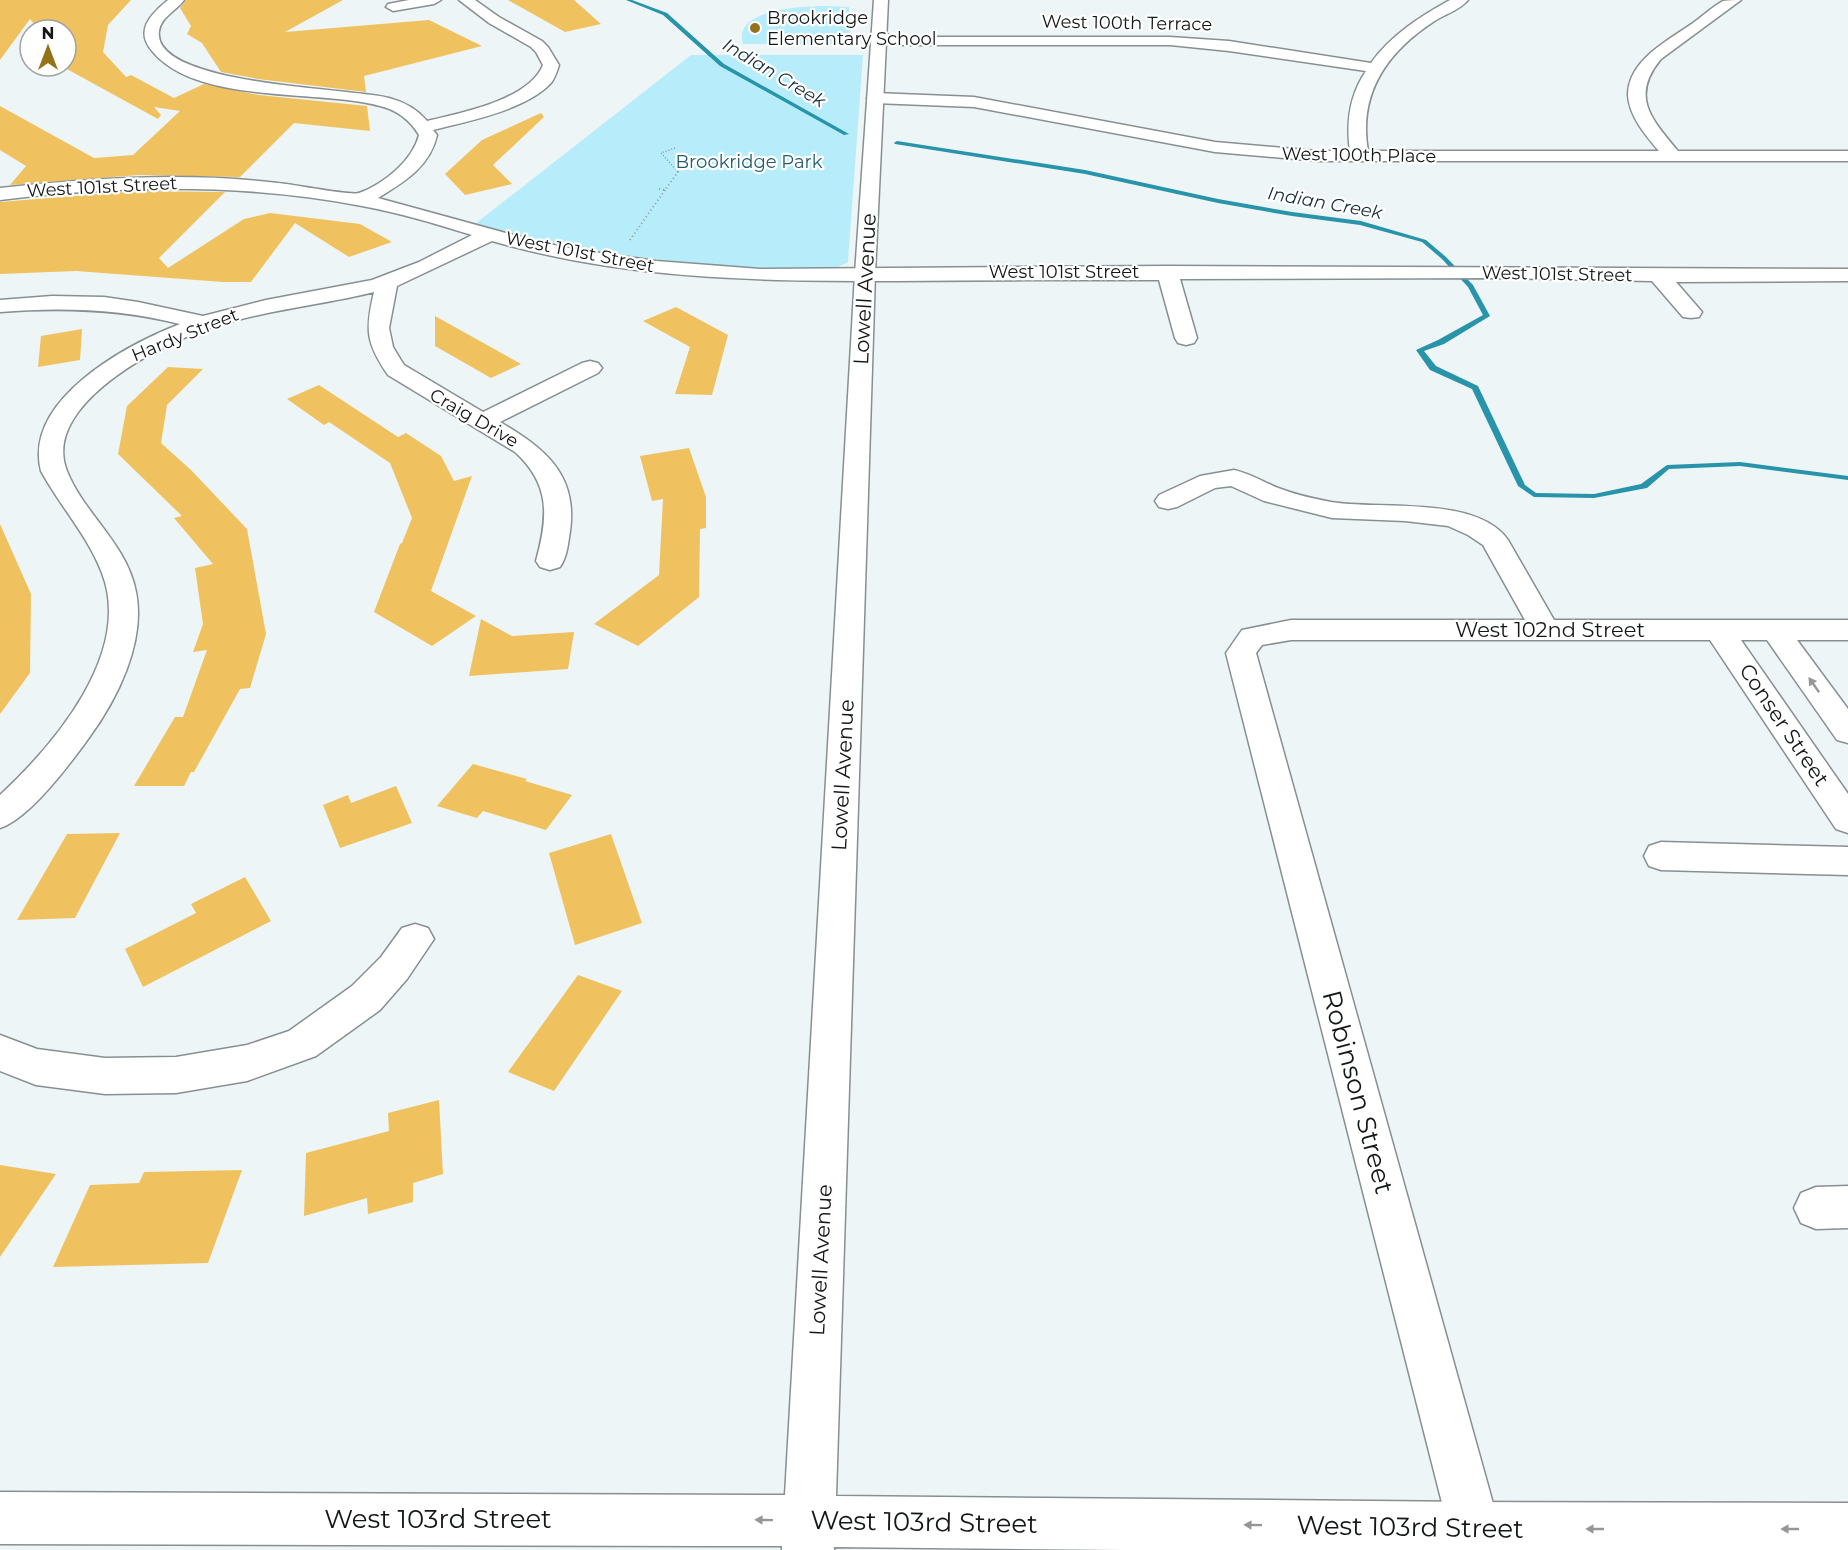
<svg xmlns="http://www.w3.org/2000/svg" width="1848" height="1550" font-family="Montserrat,sans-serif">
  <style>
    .green { fill: #b7edfb }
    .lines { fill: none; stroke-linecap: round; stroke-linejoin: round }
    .stream { fill: #2894aa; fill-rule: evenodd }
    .building { fill: #efc25f }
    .street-casing { stroke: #888f91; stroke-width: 3 }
    .secondary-casing { stroke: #888f91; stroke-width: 3 }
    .path-far1 { stroke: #93999a; stroke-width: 1.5; stroke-dasharray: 1 2; stroke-linecap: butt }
    .path { stroke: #93999a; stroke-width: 2; stroke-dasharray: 1 3; stroke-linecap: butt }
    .street { fill: #fff; fill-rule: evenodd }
    .secondary { fill: #fff; fill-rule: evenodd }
    .oneway { fill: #959797 }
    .poi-dot { fill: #95721a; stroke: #fff; stroke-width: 2 }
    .labels { text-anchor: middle; stroke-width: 4.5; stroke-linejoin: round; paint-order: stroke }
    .far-poi-label { font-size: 18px; fill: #141717; stroke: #fff; text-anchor: start }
    .far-street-label { font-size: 18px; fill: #141717; stroke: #fff }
    .far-water-label { font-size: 18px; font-style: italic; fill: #172e34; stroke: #fff }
    .far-park-label { font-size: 18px; fill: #235d6a; stroke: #fff }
    .street-label { font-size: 21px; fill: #141717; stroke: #fff }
    .near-street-label { font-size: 26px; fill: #141717; stroke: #fff }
  </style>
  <rect width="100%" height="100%" fill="#edf5f7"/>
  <!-- green -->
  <path class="green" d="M829,6l20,1 1,33 -10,4h-97c-12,-36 63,-38 86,-38z
    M691,55h172l-15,207c-20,13 -53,7 -76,6 -101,-4 -200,-16 -297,-44z"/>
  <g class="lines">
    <!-- stream -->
    <path class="stream" d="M626,0h6l35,13 57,51 125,70 -5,1 -124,-69 -57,-51z
      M897,141l188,29 133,29 74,13 69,9 65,19 20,17 27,28 17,31 -46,28 -20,7 12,15 42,20 47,99 11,8 58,1 47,-10 26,-19 73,-3 108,14v4l-108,-14 -71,3 -22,19 -53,10 -60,-1 -16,-11 -46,-97 -42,-19 -14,-20 22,-10 45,-25 -15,-28 -26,-28 -20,-17 -62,-17 -68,-9 -74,-13 -133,-29 -190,-30 -1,-1z"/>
  </g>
  <!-- building -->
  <path class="building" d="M0,0h131l-23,25 -5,27 23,25 5,-2 43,23 30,-14 55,11 108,11 3,25 -76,-8 -54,54 -101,-2 -129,10 16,-19 -26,-16v-44l94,52 39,-3 47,-44 -26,-4 7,8 -3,4 -93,-51 1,-38h-27l-9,-11 -30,41z
    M186,0h157l-58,32 144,-12 53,26 -118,30 2,16 -108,-13 -37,-7 -19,-29 -15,-9 4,-8 -11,-18z
    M508,0h66l27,24 -36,8z
    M541,113l3,4 -51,48 19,19 -47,11 -20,-21 37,-34z
    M136,191l89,1 -66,66 9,10 76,-49 26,-6 90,11 32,18 -43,15 -54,-34 -44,59h-28l-147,-11 -76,3v-72z
    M676,307l52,28 -16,60 -37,-1 15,-47 -47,-26z
    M435,316l70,39 16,9 -30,14 -56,-32z
    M82,329l-2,31 -42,7 3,-31z
    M168,367l35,2 -36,36 -6,38 30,27 56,59 19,105 -16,54 -10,1 -46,83h-3l-7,14h-50l41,-69h8l24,-67 -14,2 10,-28 -8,-56 18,-4 -39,-46 8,-2 -64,-62 9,-48z
    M319,385l79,52 8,-4 35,23 13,25 18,-5 -41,115 45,25 -44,30 -58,-34 26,-68 2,-1 10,-25 -22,-55 -61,-41 -5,3 -37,-26z
    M689,448l17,49v31l-6,1 -1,68 -61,49 -44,-22 65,-49 4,-76 -11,2 -12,-45z
    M0,524l31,70 -1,79 -30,41z
    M481,619l31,17 62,-4 -6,37 -99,7z
    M473,764l54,15 -2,2 47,14 -26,35 -63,-19 -6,7 -40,-12z
    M396,786l16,37 -72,25 -17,-43 25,-10 3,8z
    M120,833l-45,85 -58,2 50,-86z
    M611,834l31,89 -67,22 -26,-92z
    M245,877l26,44 -128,66 -18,-38 71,-36 -5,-9z
    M578,975l44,16 -68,100 -46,-19z
    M439,1100l4,74 -30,9v19l-45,12 -1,-16 -63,18 2,-63 83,-22 -1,-18z
    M0,1165l56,9 -56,83z
    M242,1170l-34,93 -155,4 37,-82 49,-2 5,-11z"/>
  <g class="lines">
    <defs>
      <path id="street" d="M168,0h16c-8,11 -23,17 -25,31 -8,55 194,57 230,67 15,4 28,11 38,23 34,-8 102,-21 116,-56l-7,-13 -5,-5 -42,-24 -30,-23h16l24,17 43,24 6,6 11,18c-2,6 -4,13 -8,18 -25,27 -83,38 -118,47l4,5c-7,32 -33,47 -59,63l157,43 44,9 77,11 104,8 407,-3 681,3v12l-172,1 26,30 -3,5 -8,1 -8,-1 -31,-36 -157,-3 -315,1 17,59 -3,5 -8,2 -8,-2 -3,-5 -16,-58c-88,0 -175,0 -263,1 -139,0 -269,-1 -404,-40l-95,45 -8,42 4,19 6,10 5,8 79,47 99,-49 8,-2 8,2 4,5 -4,5 -98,49c44,26 78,52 70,109 -2,13 -3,26 -10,36l-10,3 -10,-3 -4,-6c12,-44 15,-76 -21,-109l-127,-77c-22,-32 -23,-45 -14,-83 -60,15 -122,19 -180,42 -46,17 -152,75 -127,137 17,43 60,73 69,121 10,50 -19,108 -48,147 -18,25 -59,80 -88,89v-33c54,-50 133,-142 102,-222 -14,-37 -42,-67 -61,-102 -18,-71 85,-126 139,-147 -60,-15 -118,-17 -180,-12v-12l52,-4 52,1 34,5 65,14 63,-16 106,-20 47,-18 53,-27c-36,-11 -72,-22 -110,-29 -119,-23 -241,-21 -362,-6v-12c92,-10 186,-16 278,-5 14,1 73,13 81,10 25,-9 54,-33 60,-58 -9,-15 -22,-25 -39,-29 -63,-17 -182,-1 -227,-54 -19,-21 -3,-37 15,-52z
        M409,0h32l-7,4 -41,7 -7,-4 2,-3z
        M1450,0h18c-8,10 -25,15 -35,22 -47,31 -75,72 -65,129h291c-13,-15 -30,-35 -31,-56 0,-35 41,-55 65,-72 10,-7 19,-16 30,-22 5,-1 12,-1 18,-1l-80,59c-31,37 -10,60 17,92h170v10h-531l-102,-9 -241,-45 -99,-4 -8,-5 8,-5 99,4 241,45 102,9h33c-4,-28 -1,-55 16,-80l-137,-20 -59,-6h-268l-28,-5 -2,-3 7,-4 23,4h268l59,4 142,22c20,-28 50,-47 79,-63z
        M1234,470c17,4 31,13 47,19 16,6 34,10 50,13 47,8 146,-7 177,38l46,80h294v20h-51l51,69v34l-11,-3 -70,-100h-26l107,154v39l-12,-4 -126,-189h-419l-29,5 -6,8 250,897h-52l-228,-897 16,-23 49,-10h234l-42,-75 -15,-10 -20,-9 -43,-5 -73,-3 -68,-17 -33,-15 -16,2 -38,19 -9,2 -9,-2 -4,-6 4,-6 41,-19z
        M1661,842l187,5v28l-187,-5 -12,-4 -5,-10 5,-10z
        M415,924l13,4 6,11 -27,40 -27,31 -64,46 -69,25 -71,12 -71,1 -69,-9 -36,-14v-36l37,14 68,9 71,-1 71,-12 42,-14 63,-45 29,-29 21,-29z
        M1848,1186v42l-32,1 -15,-6 -7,-15 7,-15 15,-6z"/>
      <path id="secondary" d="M874,0h14l-13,274 -39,1222 638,6 374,1v47h-724l-290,-3v3h-52v-4h-67l-715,-2v-52l785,3 70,-1221z"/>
    </defs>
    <!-- street casing -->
    <use href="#street" class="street-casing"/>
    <!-- secondary casing -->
    <use href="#secondary" class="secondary-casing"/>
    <!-- path-far1 -->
    <path class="path-far1" d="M675,148l-14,5 17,19"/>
    <!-- path -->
    <path class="path" d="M659,189l6,1 13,-18 -1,-1
      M630,240l35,-50"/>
    <!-- street -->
    <use href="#street" class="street"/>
    <!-- secondary -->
    <use href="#secondary" class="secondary"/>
  </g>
  <!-- one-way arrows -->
  <defs><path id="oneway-solid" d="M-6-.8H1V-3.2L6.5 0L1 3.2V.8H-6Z" transform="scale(1.5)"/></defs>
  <g class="oneway">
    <use href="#oneway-solid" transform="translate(1814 685) rotate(-125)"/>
    <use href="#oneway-solid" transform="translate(764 1520) rotate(-179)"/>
    <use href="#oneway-solid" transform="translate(1253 1525) rotate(-179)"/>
    <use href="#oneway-solid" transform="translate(1595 1529) rotate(-180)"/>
    <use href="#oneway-solid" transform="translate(1790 1529) rotate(-180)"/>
  </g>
  <!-- markers -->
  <circle class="poi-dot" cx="755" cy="28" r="6"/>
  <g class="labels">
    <!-- far-poi labels -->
    <g class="far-poi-label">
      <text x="767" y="24">Brookridge<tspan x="767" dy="21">Elementary School</tspan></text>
    </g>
    <!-- far-street labels -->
    <g class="far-street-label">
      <text transform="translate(1127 23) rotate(1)" y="6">West 100th Terrace</text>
      <text transform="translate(1359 155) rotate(1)" y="6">West 100th Place</text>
      <text transform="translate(102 187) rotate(-3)" y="6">West 101st Street</text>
      <text transform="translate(580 252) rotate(11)" y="6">West 101st Street</text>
      <text x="1064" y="278">West 101st Street</text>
      <text transform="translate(1557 274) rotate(1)" y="6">West 101st Street</text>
      <text transform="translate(185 335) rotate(-22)" y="6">Hardy Street</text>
      <text transform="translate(474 418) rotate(30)" y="6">Craig Drive</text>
    </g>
    <!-- far-water labels -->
    <g class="far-water-label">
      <text transform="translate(774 73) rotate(31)" y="6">Indian Creek</text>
      <text transform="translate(1325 203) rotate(10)" y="6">Indian Creek</text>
    </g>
    <!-- far-park labels -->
    <g class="far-park-label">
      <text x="749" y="168">Brookridge Park</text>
    </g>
    <!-- street labels -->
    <g class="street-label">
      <text transform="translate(865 289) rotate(-87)" y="7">Lowell Avenue</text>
      <text x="1550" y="637">West 102nd Street</text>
      <text transform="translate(1784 725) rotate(56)" y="7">Conser Street</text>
      <text transform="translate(843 775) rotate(-87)" y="7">Lowell Avenue</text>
      <text transform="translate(821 1260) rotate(-87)" y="7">Lowell Avenue</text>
    </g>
    <!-- near-street labels -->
    <g class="near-street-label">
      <text transform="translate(1358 1092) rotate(75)" y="9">Robinson Street</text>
      <text x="438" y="1528">West 103rd Street</text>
      <text transform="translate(924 1522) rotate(1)" y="9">West 103rd Street</text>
      <text transform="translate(1410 1527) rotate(1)" y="9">West 103rd Street</text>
    </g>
  </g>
  <!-- north arrow -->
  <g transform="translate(48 48)"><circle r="28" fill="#ffffff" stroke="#a1a2a2" stroke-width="1.5"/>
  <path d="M0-4.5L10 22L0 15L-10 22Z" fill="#95721a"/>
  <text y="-9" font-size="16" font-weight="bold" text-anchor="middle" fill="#141717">N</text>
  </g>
</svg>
